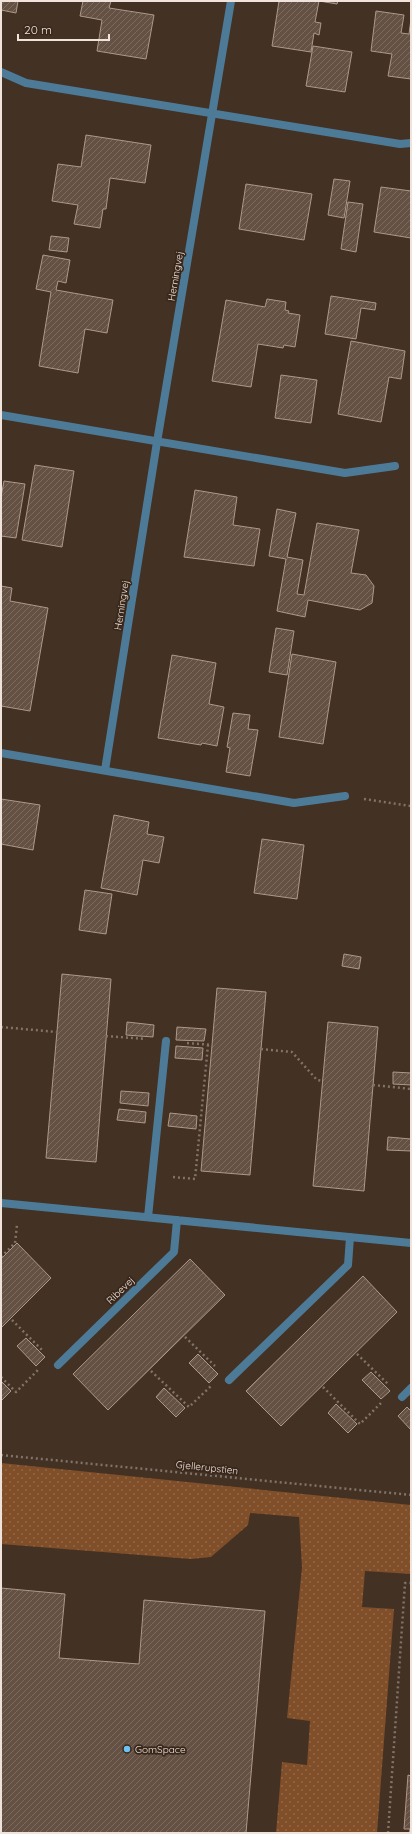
<svg xmlns="http://www.w3.org/2000/svg" width="412" height="1834" font-family="Quicksand,sans-serif">
  <style>
    .grass { fill: url(#grass-dots) }
    .building { fill: url(#building-hatch); stroke: #ae9889 }
    .lines { fill: none; stroke-linecap: round; stroke-linejoin: round }
    .path { stroke: #827368; stroke-width: 2.5; stroke-dasharray: 2 3; stroke-linecap: butt }
    .street { stroke: #4d7b97; stroke-width: 8 }
    .poi-dot { fill: #6ec2f3; stroke: #38271a; stroke-width: 1.5 }
    .labels { text-anchor: middle; stroke-width: 3.5; stroke-linejoin: round; paint-order: stroke }
    .street-label { font-size: 10px; fill: #efe3db; stroke: #38271a }
    .poi-label { font-size: 10px; fill: #efe3db; stroke: #38271a; text-anchor: start }
  </style>
  <defs>
    <pattern id="grass-dots" width="8" height="8" patternUnits="userSpaceOnUse"><rect width="8" height="8" fill="#804e28"/><path d="M2 2h.1M6 6h.1" fill="none" stroke="#926747" stroke-width="1.8" stroke-linecap="round"/></pattern>
    <pattern id="building-hatch" width="6" height="6" patternUnits="userSpaceOnUse"><rect width="6" height="6" fill="#655144"/><path d="M-1 1l2-2M0 6l6-6M5 7l2-2" fill="none" stroke="#7b6a5e"/></pattern>
  </defs>
  <rect width="100%" height="100%" fill="#433124"/>
  <!-- grass -->
  <path class="grass" d="M1,1463l410,42v69l-46,-3 -3,36 32,2 -17,224h-101l6,-71 25,3 3,-44 -23,-3 15,-151 -3,-50 -49,-4 -2,12 -37,32 -20,2 -190,-15z"/>
  <!-- building -->
  <path class="building" d="M1,1h17l-2,12 -15,-3z
    M83,1h28l-2,7 45,7 -8,44 -49,-8 5,-31 -22,-4z
    M279,1h59l-1,3 -18,-3 -4,21 6,1 -2,12 -5,-2 -3,19 -39,-6z
    M376,11l28,4 -3,18 8,1 2,-15v60l-23,-3 4,-22 -21,-3z
    M313,46l39,6 -7,40 -39,-6z
    M86,135l65,10 -6,38 -35,-5 -4,31h-3l-3,19 -26,-4 4,-19 -26,-4 6,-37 23,3z
    M334,179l16,2 -6,37 -16,-3z
    M246,184l66,10 -8,46 -65,-11z
    M381,187l30,4v47l-37,-6z
    M348,202l15,2 -7,48 -15,-3z
    M51,236l18,2 -2,14 -18,-2z
    M43,255l27,5 -4,23 -8,-2 -2,9 57,10 -6,33 -22,-4 -7,44 -39,-7 12,-74 -15,-3z
    M331,296l45,7 -1,7 -14,-2 -5,31 -31,-5z
    M267,299l19,3 -1,8 4,1 -1,2 12,2 -5,32 -11,-2 -1,3 -25,-4 -7,43 -39,-6 14,-81 39,7z
    M351,341l54,10 -4,28 -12,-2 -8,45 -43,-8z
    M281,375l36,5 -6,43 -36,-5z
    M35,465l39,6 -12,76 -40,-7z
    M4,481l21,3 -9,54 -15,-2v-39z
    M195,490l42,7 -4,28 27,4 -6,37 -70,-9z
    M277,509l19,4 -9,44 16,3 -6,34 7,1 13,-72 42,7 -8,43 15,2 8,11 -2,17 -12,7 -52,-10 -3,17 -28,-6 9,-52 -17,-3z
    M1,586l11,2 -2,13 38,7 -18,103 -29,-5z
    M276,628l18,3 -7,44 -18,-3z
    M292,654l44,8 -13,82 -44,-7z
    M172,655l44,8 -7,41 15,3 -7,39 -15,-3 -1,2 -43,-7z
    M233,713l17,2 -2,14 10,1 -8,46 -24,-4 4,-24 -3,-1z
    M1,799l39,6 -7,45 -32,-6z
    M114,815l35,7 -2,12 17,3 -5,26 -16,-3 -6,35 -36,-7z
    M262,839l42,6 -7,54 -43,-6z
    M85,890l27,4 -6,40 -27,-4z
    M344,954l17,3 -2,12 -17,-3z
    M62,974l49,5 -15,183 -50,-4z
    M217,988l49,4 -16,183 -49,-4z
    M127,1022l27,3 -1,12 -27,-2z
    M328,1022l50,5 -14,164 -51,-5z
    M177,1027l29,2 -2,12 -28,-1z
    M176,1046l27,2 -1,12 -27,-2z
    M393,1072l18,1v12l-18,-1z
    M121,1091l28,2 -1,13 -28,-3z
    M119,1109l27,3 -1,11 -28,-3z
    M170,1113l27,3 -1,13 -28,-3z
    M388,1137l23,2v12l-24,-1z
    M17,1243l34,35 -50,50v-69z
    M190,1259l35,36 -117,115 -35,-36z
    M363,1276l34,36 -116,114 -35,-35z
    M26,1338l19,19 -9,9 -19,-20z
    M198,1354l20,20 -9,9 -20,-20z
    M371,1372l19,19 -9,8 -19,-19z
    M1,1381l10,10 -9,9 -1,-1z
    M164,1388l21,20 -9,9 -20,-20z
    M336,1404l21,20 -9,9 -20,-20z
    M407,1407l4,4v19l-13,-14z
    M1,1588l64,6 -6,64 80,6 5,-64 121,11 -19,222h-245z
    M408,1775l3,1v57h-2l1,-4h-6z"/>
  <g class="lines">
    <!-- path -->
    <path class="path" d="M364,799l47,7
      M1,1027l56,5
      M106,1036l40,3
      M187,1043l25,2
      M261,1049l31,3 25,28 6,1
      M373,1085l38,4
      M173,1177l22,2 13,-134
      M1,1257l14,-14 2,-18
      M12,1320l31,31
      M185,1337l30,29
      M357,1354l31,30
      M151,1371l38,36 22,-21
      M1,1377l15,15 23,-23
      M323,1387l37,37 23,-23
      M1,1455l410,40
      M388,1833l17,-250h6"/>
    <!-- street -->
    <path class="street" d="M1,72l25,11 374,61 11,-1
      M1,415l344,58 50,-7
      M1,753l293,50 51,-7
      M105,770l52,-328 74,-441
      M1,1203l410,40
      M148,1217l18,-176
      M58,1365l116,-113 3,-32
      M229,1380l119,-115 2,-28
      M402,1397l9,-9"/>
  </g>
  <!-- markers -->
  <circle class="poi-dot" cx="127" cy="1749" r="4"/>
  <g class="labels">
    <!-- street labels -->
    <g class="street-label">
      <text transform="translate(175 276) rotate(-80)" y="4">Herningvej</text>
      <text transform="translate(121 605) rotate(-81)" y="4">Herningvej</text>
      <text transform="translate(120 1290) rotate(-44)" y="4">Ribevej</text>
      <text transform="translate(207 1467) rotate(6)" y="4">Gjellerupstien</text>
    </g>
    <!-- poi labels -->
    <g class="poi-label">
      <text x="135" y="1753">GomSpace</text>
    </g>
  </g>
  <!-- border -->
  <rect width="412" height="1834" fill="none" stroke="#efe3db" stroke-width="4"/>
  <!-- scale -->
  <path d="M18 34v6h91v-6" fill="none" stroke="#efe3db" stroke-width="2"/>
  <text x="24" y="34" font-size="12" fill="#efe3db" stroke="#38271a" stroke-width="3" paint-order="stroke">20 m</text>
</svg>
